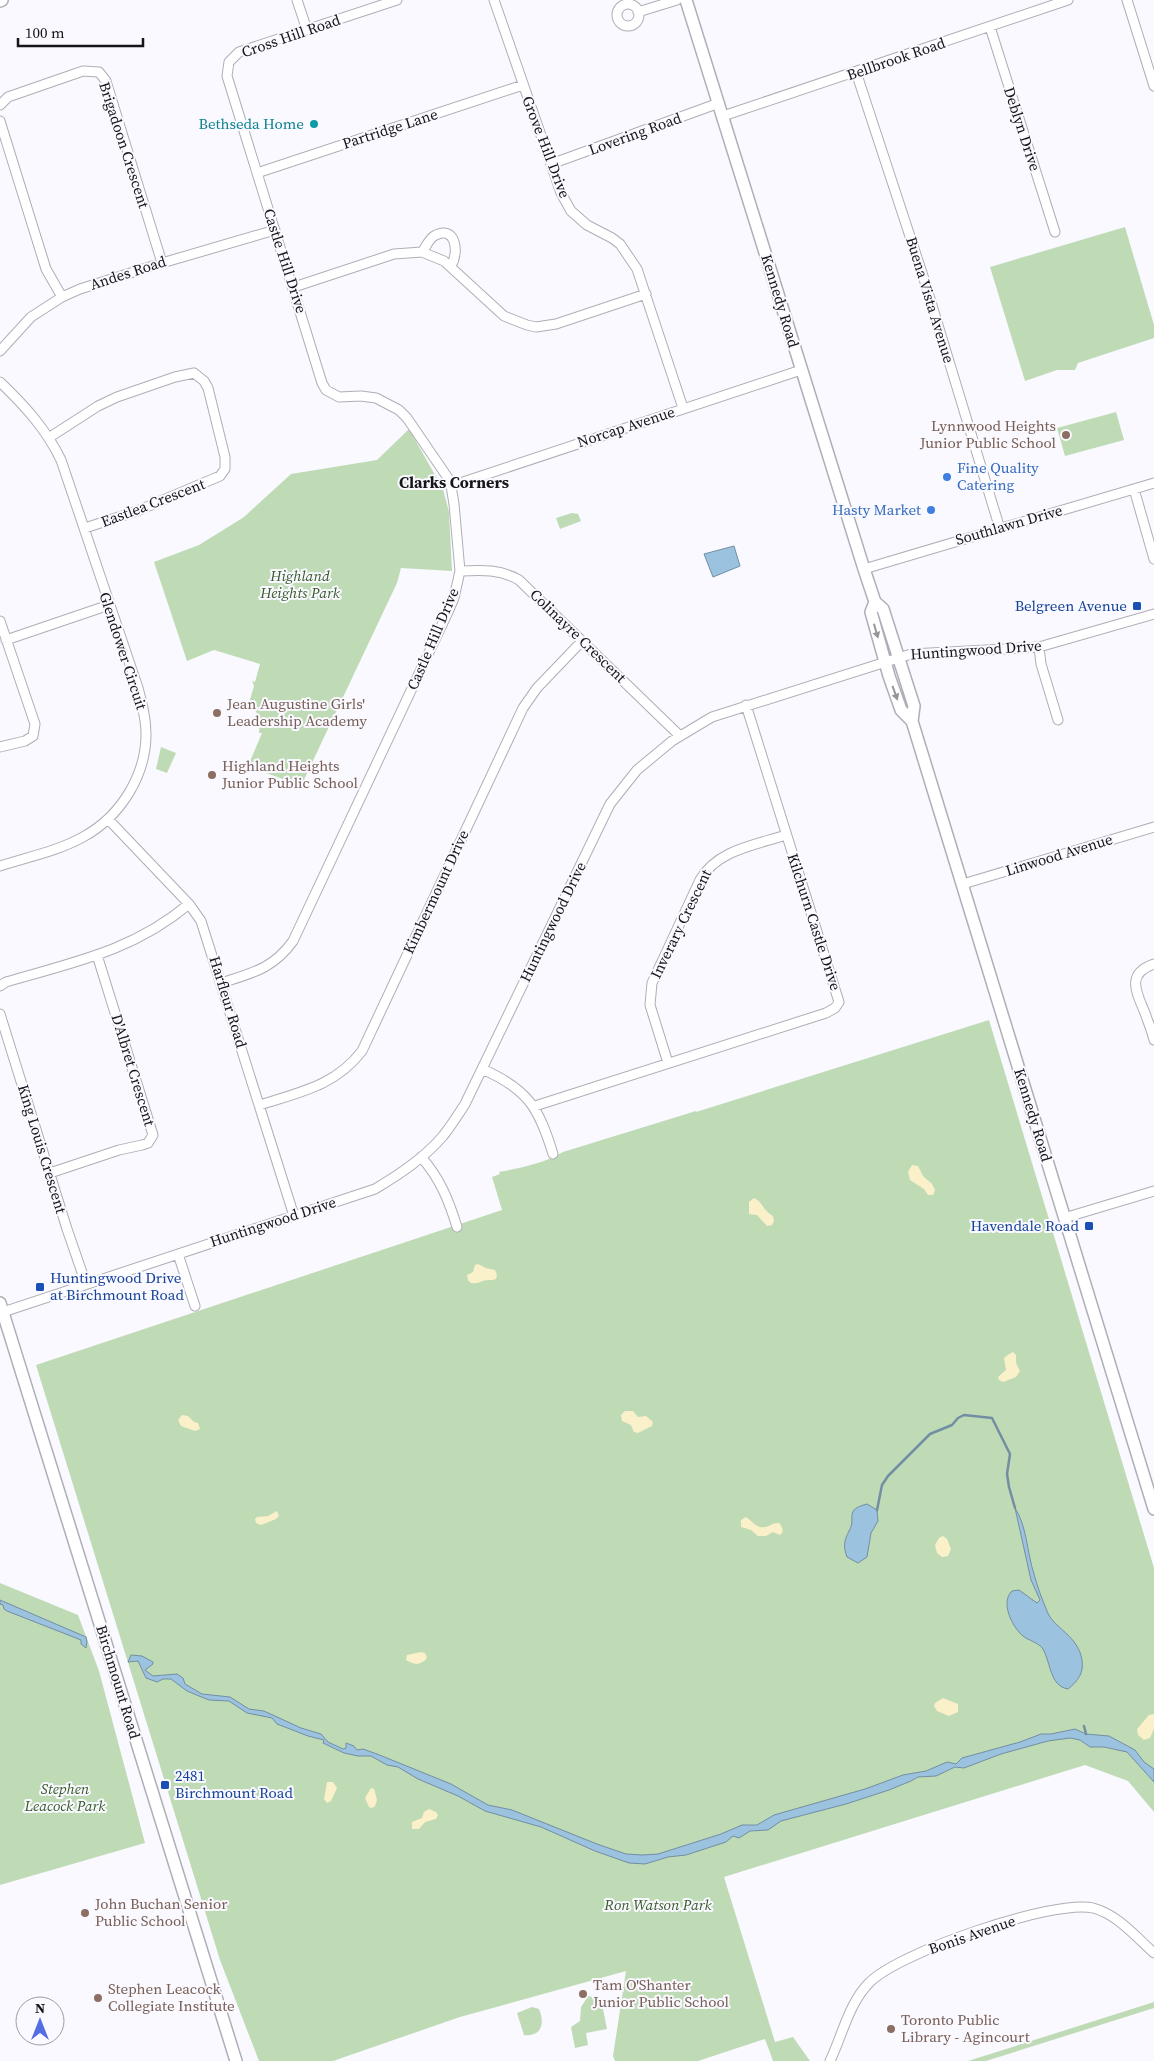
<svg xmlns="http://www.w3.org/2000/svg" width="1154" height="2061" font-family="'Source Serif 4',serif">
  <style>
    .green { fill: #bfdbb6 }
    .sand { fill: #faf0ca }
    .water { fill: #9bc2de; stroke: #738ea3 }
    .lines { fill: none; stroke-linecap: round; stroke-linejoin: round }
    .stream { stroke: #738ea3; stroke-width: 2.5 }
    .minor-casing { stroke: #aeaeb7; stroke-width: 11 }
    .major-casing { stroke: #aeaeb7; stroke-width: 14 }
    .minor { stroke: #fff; stroke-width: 9 }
    .major { stroke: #fff; stroke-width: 11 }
    .oneway { fill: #969698 }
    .culture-dot { fill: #0f9aa8; stroke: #f9f9ff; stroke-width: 2 }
    .education-dot { fill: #8d6e63; stroke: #f9f9ff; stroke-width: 2 }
    .shop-dot { fill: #3f7fe0; stroke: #f9f9ff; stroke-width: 2 }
    .transit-dot { fill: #1a4fb4; stroke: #f9f9ff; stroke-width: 2 }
    .labels { text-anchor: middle; stroke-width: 4; stroke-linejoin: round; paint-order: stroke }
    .street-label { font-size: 15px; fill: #161519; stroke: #f9f9ff }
    .culture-label { font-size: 15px; fill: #0d838f; stroke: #f9f9ff; text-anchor: end }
    .education-label { font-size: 15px; fill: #785e54; stroke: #f9f9ff; text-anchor: start }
    .shop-label { font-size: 15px; fill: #366cbe; stroke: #f9f9ff; text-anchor: start }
    .park-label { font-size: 15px; font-style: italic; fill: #365a29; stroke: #f9f9ff }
    .transit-label { font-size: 15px; fill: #164399; stroke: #f9f9ff; text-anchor: end }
    .neighbourhood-label { font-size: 16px; font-weight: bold; fill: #161519; stroke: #f9f9ff }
  </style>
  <rect width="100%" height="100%" fill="#f9f9ff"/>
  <!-- green -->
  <path class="green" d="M1125,227l29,98v13l-76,25 -3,7h-18l-32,11 -35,-114z
    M1116,412l8,28 -59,16 -8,-28z
    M409,429l34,60 6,23 3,59 -51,-3 -4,15 -96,203 -53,-20 14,-33h-3l1,-16 -11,-14 5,-17 -2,-5 3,1 5,-18 -46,-14 -27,11 -33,-99 45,-17 45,-28 47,-43 86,-14z
    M572,513l6,1 3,7 -21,8 -4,-11z
    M161,747l15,6 -9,20 -11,-4z
    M989,1020l165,548v244l-26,-31 -43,-16 -361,112 51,165 18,-5 17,24h-37l-8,-22 -67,22h-83l-2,-5 13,-85 -166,46 -127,44h-74l-39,-101 -184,-595 466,-155 -10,-33 8,-3 -1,-2c22,-4 46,-9 64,-20l133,-41v1z
    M0,1583l78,32 21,56 46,172 -145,42z
    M588,1996l13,3 6,30 -21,4 2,12 -13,3 -4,-21 9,-6 1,-14z
    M1154,2002v6l-168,53h-18z
    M532,2007l7,2c6,14 3,28 -15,26l-7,-22z"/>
  <!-- sand -->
  <path class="sand" d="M912,1165l6,1 5,10 9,8 3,6 -2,5h-5l-4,-6 -14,-9 -2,-8z
    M754,1198c9,4 9,13 19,18l1,5 -2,4 -5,1 -10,-11 -8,-1v-12z
    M478,1264l8,4 9,2 2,5 -1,4c-5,2 -8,0 -13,2 -8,3 -15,5 -16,-6l6,-3 2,-7z
    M1013,1352l3,3v8l4,8 -4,6 -13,5 -4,-2 -1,-3 8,-7 -2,-12 5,-4z
    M625,1411h8l5,6 8,-1 7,6 -1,4 -14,7 -4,-1 -3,-7 -9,-4 -1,-6z
    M182,1415l6,1 6,6 4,1 2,6 -5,2 -14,-5 -3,-6z
    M277,1511l2,5 -3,3 -15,6 -5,-2 -1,-4 2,-2 11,-1z
    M746,1517c5,3 8,8 14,10 8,2 12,-5 19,-4 4,4 5,9 1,12l-7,-3 -7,4h-8l-7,-6 -10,-3v-7z
    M943,1536l4,3 4,10 -3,7 -6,1 -5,-4 -2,-8 4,-7z
    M421,1652l4,1 2,5c-7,8 -13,7 -21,2l1,-5z
    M943,1698l15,6v8l-9,4 -12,-5 -3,-5 1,-3z
    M1154,1714v15l-4,9 -6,2 -6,-5 -1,-6 12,-14z
    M327,1782h6l4,6 -6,13 -4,2 -3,-4z
    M371,1788l3,1 3,11 -2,6 -3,2 -3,-1 -4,-9z
    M429,1809l7,3 2,3 -2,4 -11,3 -6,7h-7v-7l10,-4 2,-6z"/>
  <!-- water -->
  <path class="water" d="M734,546l6,20 -27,11 -9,-23z
    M867,1504l10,6 1,11 -7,12 -4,24 -9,6 -11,-6c-4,-11 -3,-16 2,-26 8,-13 -6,-21 18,-27z
    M1015,1508c12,18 12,45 19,66 3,12 8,25 13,37 6,17 31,24 35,49 2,13 -4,21 -14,29 -18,-3 -17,-25 -25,-40 -5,-7 -14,-8 -20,-13 -11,-9 -23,-34 -11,-45l7,-1 18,13 3,-3 -9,-20z
    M0,1600l86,37 1,5 -1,6 -5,-4v-4l-74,-29 -3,-2 -1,-4 -3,-1z
    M131,1655l11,1 11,6v2l-8,6 8,6 24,-2 6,4 2,6 17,10 28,3 19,12 15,2 37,17 20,6 7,8 15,7 3,-1v-5l8,3 3,4 6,-1 14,5 74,30 37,21 24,5 85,34 29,10 17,1 15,-1 63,-20 21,-9h15l17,-10 91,-26 38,-14 23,-4 21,-9 9,2 6,-6 58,-16 21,-8h10l24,-5 11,5 23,2 26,14 9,12 10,7v13l-27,-30 -23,-5h-14l-10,-7 -10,-2 -22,3 -47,13 -37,14 -9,-1 -19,9 -18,1 -7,4 -22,9 -43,14 -65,17 -13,9 -18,1 -11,7 -6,-2 -7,6 -40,13 -18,2 -23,7 -16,-1 -34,-12 -54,-24 -56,-16 -27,-15 -40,-17 -20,-12 -11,-2 -16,-9h-13l-14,-3 -21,-10 1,-3 -16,-4 -31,-12 -5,-6 -25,-5 -18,-12 -20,-1 -10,-4 -12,-5 -16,-12h-8l-6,3 -11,-4 -8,-17 -10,1z"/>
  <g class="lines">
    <!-- stream -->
    <path class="stream" d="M877,1510l5,-25 6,-9 42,-42 22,-9 6,-7 6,-3 28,3 18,36 -3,20 2,13 6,21
      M1084,1726l2,8"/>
    <defs>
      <path id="minor" d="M297,0l10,30
        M494,0l67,193 10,18 16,14 25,13 8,6 17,25 46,139
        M1127,0l27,86
        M617 15a11 11 0 1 1 22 0a11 11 0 1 1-22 0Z
        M638,12l39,-12
        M990,27l65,205
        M856,72l68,207 76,250
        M0,105l8,-8 75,-26 16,1 7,9 56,182
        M723,116l345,-116
        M0,121l46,148 16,28
        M551,164l168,-61
        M257,173l266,-88
        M422,252c4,-5 7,-13 12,-16 21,-12 26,15 17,30
        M294,287l100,-33 28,-2 22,9 60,55 23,9 9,2 20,-3 90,-30
        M0,351l31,-34 31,-20 18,-8 82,-26 113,-33
        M0,382c25,24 46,47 61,78l77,228c4,15 8,30 8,46 0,42 -26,83 -63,103 -25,14 -55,20 -83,29
        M50,437l48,-31 19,-9 58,-20 19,-4 10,8 4,7 17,69v12l-5,7 -83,35 -52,17
        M451,486l350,-116
        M1134,489l20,70
        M864,569l290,-86
        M460,571c22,-1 40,-2 59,9l161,156
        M0,621l35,103 -2,12 -8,5 -25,6
        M6,640l103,-35
        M1039,647l2,17 17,56
        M108,819l81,85 12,17 93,295
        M963,884l191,-57
        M1154,964c-29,10 -17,29 -9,49 3,9 7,18 9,27
        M221,983c31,-10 52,-14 72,-42l155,-329 6,-14 6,-27 -6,-67 -3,-18 -3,-8 -41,-60 -8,-8 -23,-12 -15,-2 -22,1 -13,-7 -4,-7 -95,-307 2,-14 10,-10 158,-52
        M0,986l6,-4c68,-20 127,-31 183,-78
        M0,1014l67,215 19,55
        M668,1063l-18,-58 2,-22 48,-103c17,-30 55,-35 86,-45
        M482,1069c46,20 57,39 71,85
        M260,1105c40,-13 75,-19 102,-54l161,-343 14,-20 45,-47
        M535,1106l291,-93 9,-5 4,-6 -93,-297
        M421,1157c19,21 28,44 36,70
        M50,1173l69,-23 23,-5 6,-2 5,-8 -56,-180
        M1064,1218l90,-27
        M178,1254l17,52
        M0,1313l375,-124c25,-15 49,-31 68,-53 8,-10 15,-21 22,-32l145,-300 27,-34 35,-29 40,-24 199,-63 128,-7 115,-33
        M830,2061c12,-25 19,-58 39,-78 28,-30 184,-84 224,-75 24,6 43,29 61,45"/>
      <path id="major" d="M686,0l178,569 11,33 8,7 31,97 -2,15 242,788
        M0,1l2,-1
        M875,602l-4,10 18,64 12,34 11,11
        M0,1303l236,758"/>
    </defs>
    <!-- minor casing -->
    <use href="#minor" class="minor-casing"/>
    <!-- major casing -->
    <use href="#major" class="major-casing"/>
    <!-- minor -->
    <use href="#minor" class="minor"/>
    <!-- major -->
    <use href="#major" class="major"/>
  </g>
  <!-- one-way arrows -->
  <defs><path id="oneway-solid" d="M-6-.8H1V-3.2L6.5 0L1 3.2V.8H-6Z" transform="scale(1.25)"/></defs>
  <g class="oneway">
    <use href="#oneway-solid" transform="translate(876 631) rotate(74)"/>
    <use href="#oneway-solid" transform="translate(895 693) rotate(70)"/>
  </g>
  <!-- markers -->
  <circle class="culture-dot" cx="314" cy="124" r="5"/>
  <g class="education-dot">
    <circle cx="1066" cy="435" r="5"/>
    <circle cx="217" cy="713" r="5"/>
    <circle cx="212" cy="775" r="5"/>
    <circle cx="85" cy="1913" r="5"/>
    <circle cx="583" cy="1994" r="5"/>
    <circle cx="98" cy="1998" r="5"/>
    <circle cx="891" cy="2029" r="5"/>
  </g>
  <g class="shop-dot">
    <circle cx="947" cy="477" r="5"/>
    <circle cx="931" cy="510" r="5"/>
  </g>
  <g class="transit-dot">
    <rect x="1132" y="601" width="10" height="10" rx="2.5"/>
    <rect x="1084" y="1221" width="10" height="10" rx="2.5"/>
    <rect x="35" y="1282" width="10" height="10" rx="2.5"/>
    <rect x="160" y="1780" width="10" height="10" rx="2.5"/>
  </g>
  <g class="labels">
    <!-- street labels -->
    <g class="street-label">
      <text transform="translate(291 36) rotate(-19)" y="5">Cross Hill Road</text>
      <text transform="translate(896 59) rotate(-19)" y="5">Bellbrook Road</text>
      <text transform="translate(390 129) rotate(-18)" y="5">Partridge Lane</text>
      <text transform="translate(1022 129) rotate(72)" y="5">Deblyn Drive</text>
      <text transform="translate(635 134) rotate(-20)" y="5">Lovering Road</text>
      <text transform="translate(124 145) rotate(72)" y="5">Brigadoon Crescent</text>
      <text transform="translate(546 147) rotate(69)" y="5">Grove Hill Drive</text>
      <text transform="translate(285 261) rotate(72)" y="5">Castle Hill Drive</text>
      <text transform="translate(128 273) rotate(-18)" y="5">Andes Road</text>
      <text transform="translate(930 300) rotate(73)" y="5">Buena Vista Avenue</text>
      <text transform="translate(780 301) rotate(73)" y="5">Kennedy Road</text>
      <text transform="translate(626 427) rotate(-18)" y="5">Norcap Avenue</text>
      <text transform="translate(153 503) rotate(-21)" y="5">Eastlea Crescent</text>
      <text transform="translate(1009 525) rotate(-16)" y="5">Southlawn Drive</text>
      <text transform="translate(578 636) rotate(44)" y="5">Colinayre Crescent</text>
      <text transform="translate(433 639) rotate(-67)" y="5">Castle Hill Drive</text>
      <text transform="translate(976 650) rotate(-4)" y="5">Huntingwood Drive</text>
      <text transform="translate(123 651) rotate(72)" y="5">Glendower Circuit</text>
      <text transform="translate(1059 855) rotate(-17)" y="5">Linwood Avenue</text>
      <text transform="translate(436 892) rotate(-65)" y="5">Kimbermount Drive</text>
      <text transform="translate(553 922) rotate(-64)" y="5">Huntingwood Drive</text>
      <text transform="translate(814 922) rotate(72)" y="5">Kilchurn Castle Drive</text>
      <text transform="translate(681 924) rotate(-64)" y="5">Inverary Crescent</text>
      <text transform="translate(228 1002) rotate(73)" y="5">Harfleur Road</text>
      <text transform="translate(133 1070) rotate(73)" y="5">D'Albret Crescent</text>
      <text transform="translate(1033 1115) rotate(73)" y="5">Kennedy Road</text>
      <text transform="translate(42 1149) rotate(73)" y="5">King Louis Crescent</text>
      <text transform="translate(273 1222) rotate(-18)" y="5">Huntingwood Drive</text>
      <text transform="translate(118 1682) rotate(73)" y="5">Birchmount Road</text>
      <text transform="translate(972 1935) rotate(-19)" y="5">Bonis Avenue</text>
    </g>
    <!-- culture labels -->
    <g class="culture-label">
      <text x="304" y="129">Bethseda Home</text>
    </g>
    <!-- education labels -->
    <g class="education-label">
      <text x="1056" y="431" text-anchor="end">Lynnwood Heights<tspan x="1056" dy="17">Junior Public School</tspan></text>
      <text x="227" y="709">Jean Augustine Girls'<tspan x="227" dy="17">Leadership Academy</tspan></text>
      <text x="222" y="771">Highland Heights<tspan x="222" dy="17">Junior Public School</tspan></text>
      <text x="95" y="1909">John Buchan Senior<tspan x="95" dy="17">Public School</tspan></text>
      <text x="593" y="1990">Tam O'Shanter<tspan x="593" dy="17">Junior Public School</tspan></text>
      <text x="108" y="1994">Stephen Leacock<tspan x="108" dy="17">Collegiate Institute</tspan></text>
      <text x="901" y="2025">Toronto Public<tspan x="901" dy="17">Library - Agincourt</tspan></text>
    </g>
    <!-- shop labels -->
    <g class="shop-label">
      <text x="957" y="473">Fine Quality<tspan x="957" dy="17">Catering</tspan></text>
      <text x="921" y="515" text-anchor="end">Hasty Market</text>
    </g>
    <!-- park labels -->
    <g class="park-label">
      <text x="300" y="581">Highland<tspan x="300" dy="17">Heights Park</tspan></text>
      <text x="65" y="1794">Stephen<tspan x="65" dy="17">Leacock Park</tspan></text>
      <text x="658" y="1910">Ron Watson Park</text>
    </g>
    <!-- transit labels -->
    <g class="transit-label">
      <text x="1127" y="611">Belgreen Avenue</text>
      <text x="1079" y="1231">Havendale Road</text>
      <text x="50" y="1283" text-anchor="start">Huntingwood Drive<tspan x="50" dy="17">at Birchmount Road</tspan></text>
      <text x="175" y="1781" text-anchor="start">2481<tspan x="175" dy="17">Birchmount Road</tspan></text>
    </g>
    <!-- neighbourhood labels -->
    <g class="neighbourhood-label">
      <text x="454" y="488">Clarks Corners</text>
    </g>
  </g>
  <!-- north arrow -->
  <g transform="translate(40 2021)"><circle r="24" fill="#f9f9ff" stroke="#9e9ea3"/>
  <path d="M0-4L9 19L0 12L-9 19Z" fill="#556de3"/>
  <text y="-8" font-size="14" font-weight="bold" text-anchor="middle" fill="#161519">N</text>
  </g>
  <!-- scale -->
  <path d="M18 38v8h125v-8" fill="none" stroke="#161519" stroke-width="2.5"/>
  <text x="25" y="38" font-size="15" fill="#161519" stroke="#f9f9ff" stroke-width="4" paint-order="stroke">100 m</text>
</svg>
